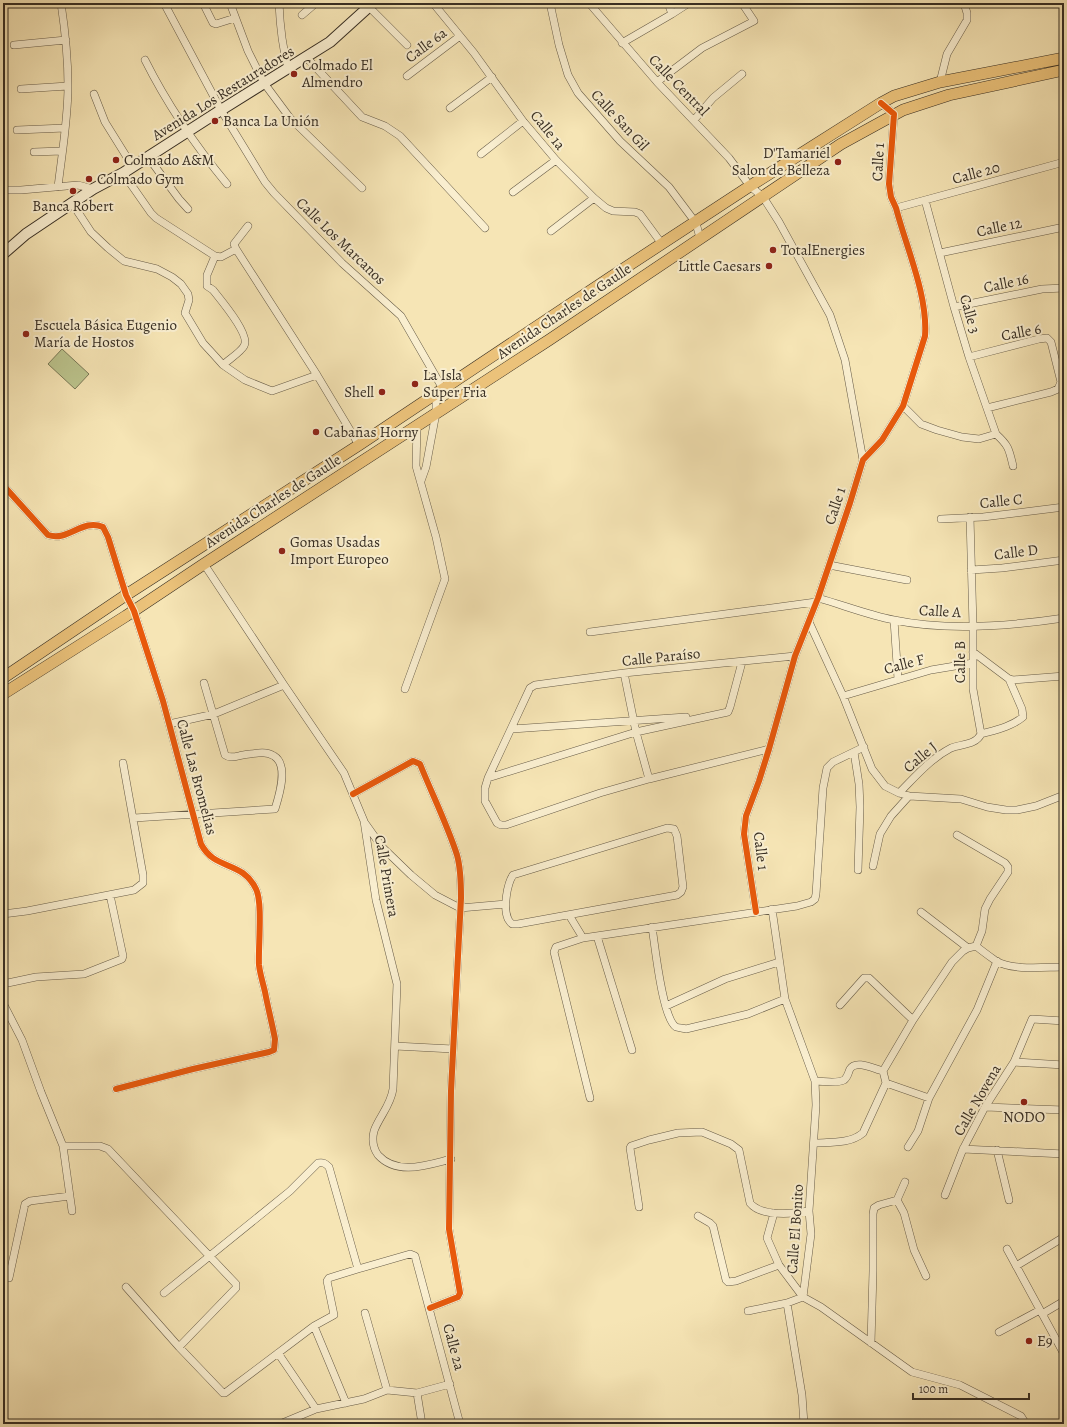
<svg xmlns="http://www.w3.org/2000/svg" width="1067" height="1427" font-family="Alegreya,serif">
  <style>
    .green { fill: #bcc58e; stroke: #7a7a58 }
    .lines { fill: none; stroke-linecap: round; stroke-linejoin: round }
    .street-casing { stroke: #675c48; stroke-width: 8 }
    .secondary-casing { stroke: #372e23; stroke-width: 12 }
    .primary-casing { stroke: #372e23; stroke-width: 12 }
    .street { stroke: #f9eecf; stroke-width: 7 }
    .secondary { stroke: #f9eecf; stroke-width: 10 }
    .primary { stroke: #ebc27a; stroke-width: 11 }
    .cycleway-casing { stroke: #f9eecf; stroke-width: 8 }
    .cycleway { stroke: #e8590c; stroke-width: 6 }
    .poi-dot { fill: #8f2418; stroke: #f9eecf; stroke-width: 1.5 }
    .labels { text-anchor: middle; stroke-width: 4; stroke-linejoin: round; paint-order: stroke }
    .street-label { font-size: 15px; fill: #372e23; stroke: #f9eecf }
    .poi-label { font-size: 15px; fill: #372e23; stroke: #f9eecf; text-anchor: start }
  </style>
  <rect width="100%" height="100%" fill="#f6e5b5"/>
  <filter id="stains"><feTurbulence type="fractalNoise" baseFrequency=".005" numOctaves="4"/><feColorMatrix values="0 0 0 0 .2 0 0 0 0 .09 0 0 0 0 .02 0 0 0 .5 -.17"/></filter>
  <radialGradient id="worn" r=".72"><stop offset=".6" stop-color="#630" stop-opacity="0"/><stop offset="1" stop-color="#630" stop-opacity=".3"/></radialGradient>
  <!-- green -->
  <path class="green" d="M62,349l27,25 -14,15 -27,-25z"/>
  <g class="lines">
    <defs>
      <path id="street" d="M164,3l57,107 44,72 9,11 68,70 59,53 42,73
        M203,3l10,20 3,1 19,-6
        M230,3l18,48 16,32 26,35 72,70
        M279,3c1,23 3,43 9,65
        M433,3l41,50 49,68 33,39 38,38 12,10 7,3 22,1 5,2 22,30
        M550,3l9,42 9,30 10,18 42,48 49,46 27,36 4,15
        M589,3l68,79 72,76 21,28 13,11 16,25 51,93 15,45 18,100
        M668,3l4,11
        M369,7l38,38
        M302,15l14,-12
        M622,43l50,-29 17,-11
        M14,45l52,-5
        M307,58l55,59 23,9 15,10 85,92
        M145,60c23,46 49,84 82,124
        M407,76l53,-40
        M657,82l45,-34 52,-27 -12,-18
        M940,82l7,-28 20,-34v-7l-3,-10
        M21,89l47,-3
        M94,94l11,28 28,45
        M450,108l42,-31
        M694,120l19,-22 29,-24
        M17,130l48,-2
        M34,152l28,-1
        M481,154l42,-33
        M148,157l31,42 9,10
        M123,173l28,40 5,5 59,38 6,1 15,-8 81,126 42,70
        M58,187c4,-34 10,-68 10,-101 0,-28 -3,-56 -7,-83
        M3,190h18l57,-5 15,4
        M513,192l43,-32
        M925,200l29,107 15,50 27,77c13,12 13,15 17,32
        M72,203l19,29 17,16 16,13 33,8 15,8 9,7 7,10 1,6 -4,13 18,30 11,12 9,10 22,15 27,11 45,-16
        M896,208l168,-46
        M551,231l43,-33
        M236,249l-2,-5 14,-18
        M940,253l124,-26
        M215,256l-8,19v11l6,4c7,9 38,45 31,56 -3,6 -16,14 -21,19
        M954,307l88,-18 22,-1
        M969,357l70,-18 8,-1 4,4 10,40 -3,7 -7,3 -64,16
        M903,406l18,18 16,6 25,7 17,2 17,-5
        M421,481l5,-14 10,-54v-19
        M3,485l45,50c21,7 34,-17 55,-8l5,10 18,58 8,16 29,90 38,143c14,27 41,16 55,45 7,14 2,58 3,76 1,9 4,18 6,27 3,16 7,31 10,47l-1,11 -5,2 -76,17 -77,20
        M970,517l3,109v63l8,45
        M941,519l42,-2 81,-10
        M204,564l80,121 60,88 20,48 12,79 21,84 -4,105c-2,16 -14,28 -19,42 -2,8 -1,17 4,24 19,21 49,10 73,4
        M829,565l78,15
        M971,570l31,-2 62,-8
        M818,598c25,7 50,17 76,22 52,11 117,6 170,-2
        M894,620l4,59
        M809,622l34,74 29,73 13,17 14,7 10,3 52,3 26,8 19,3h11l19,-4 28,-11
        M590,632l226,-30
        M973,652l36,27 4,1 51,-4
        M742,662l-12,45 -2,5 -92,20 -148,46 -3,10v13l12,22 4,2h5l94,-32 49,-14 120,-30
        M624,673l12,59 13,47
        M405,689l40,-110 -9,-42 -20,-71 1,-40
        M843,696l88,-26 42,-7
        M169,724l45,-10 70,-29
        M512,729l174,-12
        M981,734c14,-4 30,-7 42,-17l-1,-8 -13,-30
        M854,752l5,32 1,23 -2,63
        M488,778l42,-90 5,-3 89,-12 171,-17
        M899,793c16,-16 31,-34 52,-45 10,-4 25,-3 30,-14
        M353,794l60,-33 7,3c12,30 27,60 37,91 4,14 4,29 4,43l-10,193 -2,138 11,64 -2,4 -28,11
        M134,818l141,-9c4,-13 14,-44 -1,-53 -9,-6 -21,-2 -31,-1 -6,1 -13,4 -18,0l-21,-72
        M365,823l17,24 29,28 24,20 25,13 46,-4
        M667,828l7,1 3,7 6,51 -2,5 -4,3 -159,29h-6c-1,0 -4,-5 -4,-5 -5,-11 -1,-35 5,-44z
        M873,866l7,-32 11,-18 18,-20
        M772,909l13,90 30,82 1,24 -7,106 2,23 -8,63
        M756,912l-12,-78 2,-18 13,-35 10,-32 26,-93 23,-58 32,-95 13,-43 19,-20 21,-34 22,-70c3,-41 -19,-89 -29,-128l-5,-11 -2,-13 5,-70 -13,-11
        M921,912l47,36
        M3,914l24,-3 107,-21 9,-7v-8l-3,-17 -17,-95
        M569,915l14,23
        M652,927c3,18 10,91 24,100 3,1 7,1 10,2l62,-15 37,-15
        M597,936l35,114
        M976,946c6,5 13,10 20,15 18,10 48,6 68,6
        M3,984l33,-7 48,-3 38,-15 1,-3 -13,-61
        M3,1003l19,37 19,52 22,54 9,65
        M840,1005l24,-27h5l44,42
        M666,1006l59,-27 54,-17
        M395,1046l58,3
        M1014,1062l50,3
        M815,1081c8,0 21,3 29,-1 4,-3 4,-7 6,-11 6,-10 24,0 33,2
        M886,1083l43,15
        M590,1098l-36,-146 2,-5 27,-9 214,-32 14,-4 4,-3 1,-5 7,-106 4,-20 6,-6 31,-15
        M985,1107l79,3
        M814,1143c16,-1 36,1 49,-10l23,-50 -3,-12 30,-51 39,-58 11,-11 5,-3 8,-2 6,-15 3,-22 5,-10 18,-27v-5l-3,-4 -48,-28
        M63,1146h37l8,3 128,135v4l-57,59
        M908,1147l10,-16 11,-33 48,-88 20,-49
        M963,1149l101,5
        M997,1150l12,50
        M945,1195l18,-46 22,-42 29,-45 18,-43 32,2
        M897,1200l8,-18
        M639,1207l-9,-59 1,-2 18,-6 29,-7 24,-1 29,12 8,6 11,53c11,14 43,11 59,8
        M774,1213l-7,25 12,27 24,32 18,10 91,65 48,13 61,31 5,8
        M698,1216l12,7 3,3 13,54 2,2 8,-1 43,-16
        M1007,1249l57,105
        M1016,1266l48,-29
        M9,1278l16,-74 5,-3 40,-5
        M126,1287l53,60 44,46h2l89,-67 20,-11 -7,-34 2,-3 29,-9 52,-15 5,2 45,168
        M164,1293l126,-102 28,-28c5,-1 7,0 11,4l29,102
        M787,1303l15,92 2,29
        M748,1311l39,-8 16,-6
        M365,1313l22,77
        M1042,1314l22,-13
        M314,1326l32,77
        M999,1332l41,-22
        M871,1343l2,-72v-57l1,-6 5,-3 18,-5 7,13 10,37 12,26
        M278,1353l38,56
        M417,1393l5,31
        M280,1424l36,-15 48,-10 23,-9 30,3 33,-9"/>
      <path id="secondary" d="M3,254l23,-20 67,-45 30,-16 98,-63 109,-68 43,-39"/>
      <path id="primary" d="M3,678l123,-83 233,-150 252,-168 139,-91 131,-83 13,-7 46,-14 124,-24
        M3,694l123,-78 78,-52 345,-224 292,-196 62,-34 46,-15 115,-25"/>
    </defs>
    <!-- street casing -->
    <use href="#street" class="street-casing"/>
    <!-- secondary casing -->
    <use href="#secondary" class="secondary-casing"/>
    <!-- primary casing -->
    <use href="#primary" class="primary-casing"/>
    <!-- street -->
    <use href="#street" class="street"/>
    <!-- secondary -->
    <use href="#secondary" class="secondary"/>
    <!-- primary -->
    <use href="#primary" class="primary"/>
    <defs>
      <path id="cycleway" d="M3,485l45,50c21,7 34,-17 55,-8l5,10 18,58 8,16 29,90 38,143c14,27 41,16 55,45 7,14 2,58 3,76 1,9 4,18 6,27 3,16 7,31 10,47l-1,11 -5,2 -76,17 -77,20
        M353,794l60,-33 7,3c12,30 27,60 37,91 4,14 4,29 4,43l-10,193 -2,138 11,64 -2,4 -28,11
        M756,912l-12,-78 2,-18 13,-35 10,-32 26,-93 23,-58 32,-95 13,-43 19,-20 21,-34 22,-70c3,-41 -19,-89 -29,-128l-5,-11 -2,-13 5,-70 -13,-11"/>
    </defs>
    <!-- cycleway casing -->
    <use href="#cycleway" class="cycleway-casing"/>
    <!-- cycleway -->
    <use href="#cycleway" class="cycleway"/>
  </g>
  <!-- markers -->
  <g class="poi-dot">
    <circle cx="294" cy="74" r="4"/>
    <circle cx="215" cy="121" r="4"/>
    <circle cx="116" cy="160" r="4"/>
    <circle cx="838" cy="162" r="4"/>
    <circle cx="89" cy="179" r="4"/>
    <circle cx="73" cy="191" r="4"/>
    <circle cx="773" cy="250" r="4"/>
    <circle cx="769" cy="266" r="4"/>
    <circle cx="26" cy="334" r="4"/>
    <circle cx="415" cy="384" r="4"/>
    <circle cx="382" cy="392" r="4"/>
    <circle cx="316" cy="432" r="4"/>
    <circle cx="282" cy="551" r="4"/>
    <circle cx="1024" cy="1102" r="4"/>
    <circle cx="1029" cy="1341" r="4"/>
  </g>
  <g class="labels">
    <!-- street labels -->
    <g class="street-label">
      <text transform="translate(426 45) rotate(-37)" y="5">Calle 6a</text>
      <text transform="translate(679 85) rotate(46)" y="5">Calle Central</text>
      <text transform="translate(223 93) rotate(-32)" y="5">Avenida Los Restauradores</text>
      <text transform="translate(620 120) rotate(47)" y="5">Calle San Gil</text>
      <text transform="translate(548 130) rotate(51)" y="5">Calle 1a</text>
      <text transform="translate(878 162) rotate(-87)" y="5">Calle 1</text>
      <text transform="translate(976 173) rotate(-15)" y="5">Calle 20</text>
      <text transform="translate(999 227) rotate(-12)" y="5">Calle 12</text>
      <text transform="translate(341 241) rotate(44)" y="5">Calle Los Marcanos</text>
      <text transform="translate(1006 283) rotate(-12)" y="5">Calle 16</text>
      <text transform="translate(564 311) rotate(-34)" y="5">Avenida Charles de Gaulle</text>
      <text transform="translate(970 314) rotate(74)" y="5">Calle 3</text>
      <text transform="translate(1021 332) rotate(-11)" y="5">Calle 6</text>
      <text transform="translate(273 501) rotate(-33)" y="5">Avenida Charles de Gaulle</text>
      <text transform="translate(1001 501) rotate(-6)" y="5">Calle C</text>
      <text transform="translate(835 506) rotate(-72)" y="5">Calle 1</text>
      <text transform="translate(1016 552) rotate(-7)" y="5">Calle D</text>
      <text transform="translate(940 611) rotate(3)" y="5">Calle A</text>
      <text transform="translate(661 657) rotate(-6)" y="5">Calle Paraíso</text>
      <text transform="translate(960 662) rotate(-90)" y="5">Calle B</text>
      <text transform="translate(904 664) rotate(-15)" y="5">Calle F</text>
      <text transform="translate(920 757) rotate(-40)" y="5">Calle J</text>
      <text transform="translate(197 777) rotate(75)" y="5">Calle Las Bromelias</text>
      <text transform="translate(761 851) rotate(83)" y="5">Calle 1</text>
      <text transform="translate(387 876) rotate(80)" y="5">Calle Primera</text>
      <text transform="translate(977 1100) rotate(-60)" y="5">Calle Novena</text>
      <text transform="translate(795 1229) rotate(-86)" y="5">Calle El Bonito</text>
      <text transform="translate(454 1347) rotate(75)" y="5">Calle 2a</text>
    </g>
    <!-- poi labels -->
    <g class="poi-label">
      <text x="302" y="70">Colmado El<tspan x="302" dy="17">Almendro</tspan></text>
      <text x="223" y="126">Banca La Unión</text>
      <text x="830" y="158" text-anchor="end">D'Tamariel<tspan x="830" dy="17">Salon de Belleza</tspan></text>
      <text x="124" y="165">Colmado A&amp;M</text>
      <text x="97" y="184">Colmado Gym</text>
      <text x="73" y="211" text-anchor="middle">Banca Robert</text>
      <text x="781" y="255">TotalEnergies</text>
      <text x="761" y="271" text-anchor="end">Little Caesars</text>
      <text x="34" y="330">Escuela Básica Eugenio<tspan x="34" dy="17">María de Hostos</tspan></text>
      <text x="423" y="380">La Isla<tspan x="423" dy="17">Super Fria</tspan></text>
      <text x="374" y="397" text-anchor="end">Shell</text>
      <text x="324" y="437">Cabañas Horny</text>
      <text x="290" y="547">Gomas Usadas<tspan x="290" dy="17">Import Europeo</tspan></text>
      <text x="1024" y="1122" text-anchor="middle">NODO</text>
      <text x="1037" y="1346">E9</text>
    </g>
  </g>
  <!-- margin -->
  <rect width="1067" height="1427" fill="none" stroke="#f6e5b5" stroke-width="16"/>
  <rect x="4" y="4" width="1059" height="1419" fill="none" stroke="#372e23" stroke-width="2"/>
  <rect x="8" y="8" width="1051" height="1411" fill="none" stroke="#372e23"/>
  <!-- scale -->
  <path d="M913 1393v6h116v-6" fill="none" stroke="#372e23" stroke-width="2"/>
  <text x="919" y="1393" font-size="12" fill="#372e23" stroke="#f9eecf" stroke-width="3" paint-order="stroke">100 m</text>
  <rect width="100%" height="100%" filter="url(#stains)"/>
  <rect width="100%" height="100%" fill="url(#worn)"/>
</svg>
